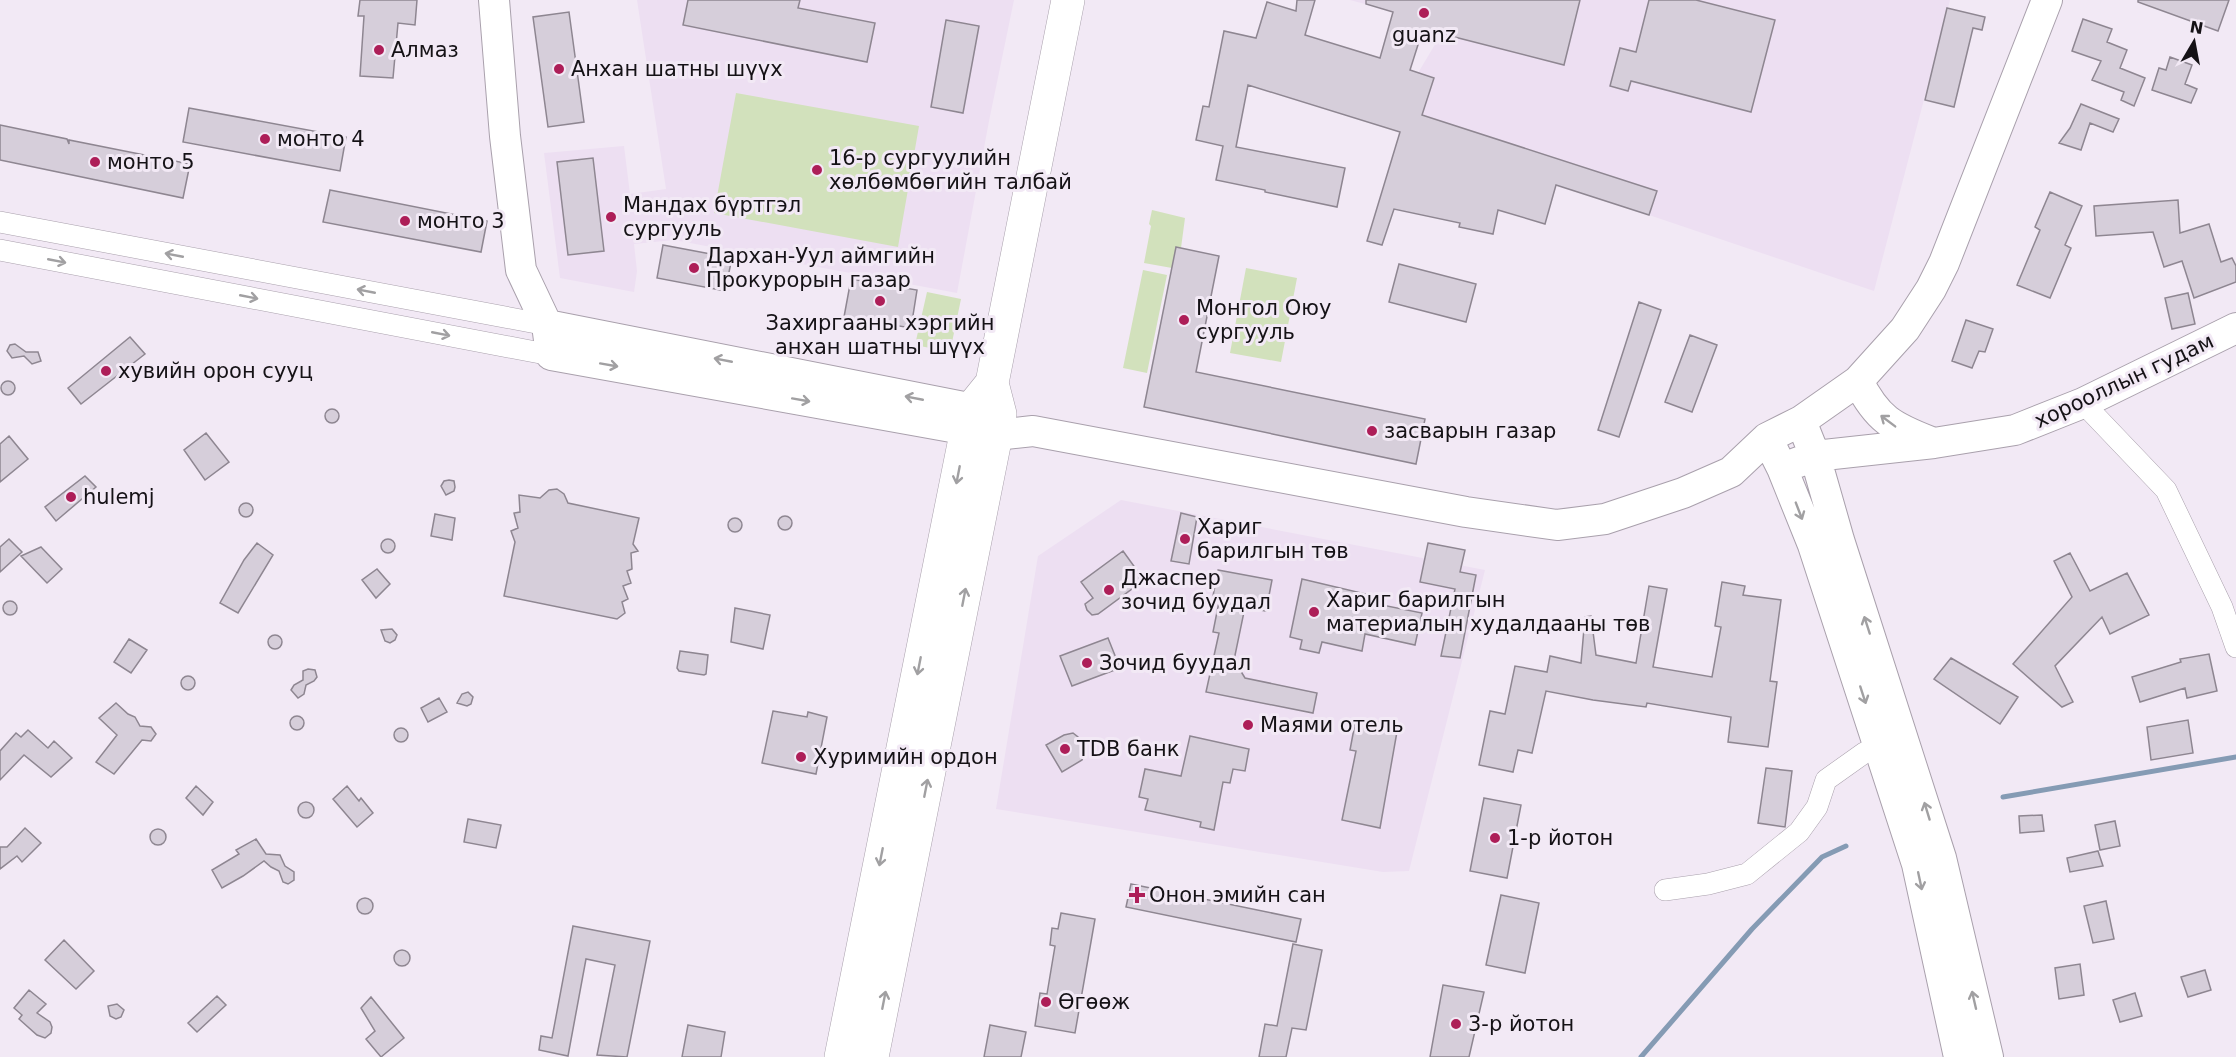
<svg xmlns="http://www.w3.org/2000/svg" width="2236" height="1057" font-family="'DejaVu Sans',sans-serif">
  <style>
    .built { fill: #eddff2 }
    .green { fill: #d2e1bc }
    .lines { fill: none; stroke-linecap: round; stroke-linejoin: round }
    .stream { stroke: #859bb4; stroke-width: 5 }
    .building { fill: #d6ceda; stroke: #8e8691; stroke-width: 1.5 }
    .street-casing { stroke: #a9a0ac; stroke-width: 22 }
    .secondary-casing { stroke: #a9a0ac; stroke-width: 32 }
    .highway-casing { stroke: #a9a0ac; stroke-width: 34 }
    .street { stroke: #fff; stroke-width: 21 }
    .secondary { stroke: #fff; stroke-width: 30 }
    .highway { stroke: #fff; stroke-width: 33 }
    .oneway { stroke: #a1a0a2 }
    .poi-dot { fill: #ad1e58; stroke: #f2e9f5; stroke-width: 2 }
    .labels { text-anchor: middle; stroke-width: 6; stroke-linejoin: round; paint-order: stroke }
    .poi-label { font-size: 21px; fill: #151216; stroke: #f2e9f5; text-anchor: start }
    .street-label { font-size: 21px; fill: #151216; stroke: #f2e9f5 }
  </style>
  <rect width="100%" height="100%" fill="#f2e9f5"/>
  <!-- built -->
  <path class="built" d="M637,0h377l-25,121 -32,172 -283,-53 -40,4 3,27 -3,21 -74,-14 -16,-125 80,-7 6,48 36,-5z
    M1350,0h600l-76,291 -225,-76 -250,-81 19,-61 28,-47z
    M1121,500l364,70 -76,301 -26,1 -387,-63 42,-253z"/>
  <!-- green -->
  <path class="green" d="M736,93l183,33 -21,121 -184,-34z
    M1152,210l33,8 -4,30 -5,-1 -4,21 -28,-5 7,-37 -2,-2z
    M1246,268l51,10 -16,84 -51,-9z
    M1143,270l24,5 -20,98 -24,-5z
    M927,292l34,7 -11,53 -35,-7z"/>
  <g class="lines">
    <!-- stream -->
    <path class="stream" d="M2003,797l233,-40
      M1641,1057l111,-128 70,-72 24,-11"/>
  </g>
  <!-- building -->
  <path class="building" d="M360,0h57l-2,25 -17,-2 -5,55 -33,-2 4,-60h-6z
    M688,0h112l-2,8 77,15 -8,39 -184,-37z
    M1297,0h18l-10,35 75,23 13,-46 -27,-8v-4h214l-16,65 -141,-36 -13,41 24,8 -12,37 235,76 -8,24 -93,-30 -11,39 -47,-14 -5,24 -34,-7 1,-4 -66,-14 -12,36 -15,-4 33,-109 -152,-47 -12,62 109,21 -8,39 -72,-15v-2l-49,-10 7,-34 -27,-6 7,-34 6,1 15,-76 32,7 11,-36 29,9z
    M1649,0h47l79,20 -24,92 -120,-31 -3,10 -18,-5 10,-38 16,4z
    M2138,0h91l-11,31 -80,-29z
    M1947,8l38,9 -3,13 -9,-2 -19,79 -29,-7z
    M569,12l15,110 -36,5 -15,-110z
    M2083,19l29,10 -5,13 20,8 -7,18 25,10 -11,28 -13,-6 3,-8 -32,-12 9,-19 -29,-10z
    M946,20l33,6 -16,87 -32,-6z
    M2170,57l22,8 -7,19 12,5 -6,14 -39,-13 7,-22 7,2z
    M2081,104l38,15 -6,13 -23,-9 -9,27 -22,-7 11,-15z
    M189,108l157,29 -6,34 -157,-29z
    M0,125l67,14 2,5v-4l121,24 -7,34 -183,-38z
    M593,158l11,93 -36,4 -11,-93z
    M330,190l157,31 -6,31 -158,-30z
    M2050,192l32,14 -17,39 6,3 -21,50 -33,-13 23,-55 -5,-3z
    M2178,200l2,33 29,-9 12,38 11,-4 4,8v16l-42,16 -12,-37 -18,6 -11,-35 -57,4 -2,-30z
    M663,245l69,13 -7,33 -68,-13z
    M1176,247l43,9 -23,116 229,47 -9,45 -272,-57z
    M1399,264l77,20 -10,38 -77,-20z
    M851,279l66,11 -6,38 -67,-11z
    M2188,293l7,31 -23,5 -7,-31z
    M1639,302l22,8 -42,127 -21,-7z
    M1966,320l27,9 -8,23 -6,-1 -7,17 -20,-7z
    M1690,335l27,10 -25,67 -27,-10z
    M130,337l15,17 -64,50 -13,-16z
    M15,344l11,8h12l3,9 -9,3 -8,-8 -12,2 -5,-7 3,-6z
    M1 388a7 7 0 1 1 14 0a7 7 0 1 1-14 0Z
    M325 416a7 7 0 1 1 14 0a7 7 0 1 1-14 0Z
    M206,433l23,29 -24,18 -21,-30z
    M9,436l19,23 -28,23v-38z
    M85,476l11,11 -40,34 -11,-14z
    M449,480l5,1 1,6 -1,4 -8,4 -5,-9 3,-5z
    M557,489l7,5 4,9 71,15 -6,26 5,7 -7,2 1,16 -5,2 4,12 -8,3 5,13 -6,3 3,11 -8,6 -113,-23 11,-54 -4,-11 7,-3 -4,-15 6,-1 -1,-17 21,3 9,-8z
    M239 510a7 7 0 1 1 14 0a7 7 0 1 1-14 0Z
    M1181,513l16,4 -8,47 -18,-3z
    M435,514l20,4 -3,22 -21,-4z
    M778 523a7 7 0 1 1 14 0a7 7 0 1 1-14 0Z
    M728 525a7 7 0 1 1 14 0a7 7 0 1 1-14 0Z
    M381 546a7 7 0 1 1 14 0a7 7 0 1 1-14 0Z
    M9,539l13,13 -22,20v-25z
    M257,543l16,12 -35,58 -18,-10 24,-43z
    M1428,543l37,7 -5,22 16,3 -16,83 -19,-2 14,-67 -35,-7z
    M41,547l21,22 -15,14 -26,-27z
    M1123,551l21,29 -46,34 -6,1 -5,-5 -2,-6 8,-6 -12,-16z
    M2070,553l20,38 37,-18 22,42 -39,19 -8,-17 -47,49 18,36 -11,5 -49,-43 59,-67 -18,-36z
    M377,569l13,15 -14,14 -14,-18z
    M1218,570l54,10 -6,31 -21,-4 -11,53 11,18 72,15 -4,20 -107,-21 13,-59 -6,-1 6,-30 -7,-1z
    M1302,579l72,17 -2,7 50,10 -7,32 -50,-11 -3,17 -40,-9 -3,11 -19,-4 2,-9 -12,-3z
    M1722,582l23,4 -2,9 38,5 -11,81 7,1 -9,65 -40,-5 3,-25 -84,-14 -1,4 -53,-7 -47,-9 -14,62 -14,-3 -5,22 -34,-7 11,-54 15,3 10,-48 32,6 3,-16 31,7 4,-46 6,-1 5,39 40,8 13,-77 18,3 -14,78 59,10 9,-50 -6,-1z
    M3 608a7 7 0 1 1 14 0a7 7 0 1 1-14 0Z
    M735,608l35,7 -7,34 -32,-7z
    M392,629l5,6 -2,5 -5,3 -5,-2 -4,-11z
    M268 642a7 7 0 1 1 14 0a7 7 0 1 1-14 0Z
    M1108,638l12,30 -48,18 -12,-30z
    M129,639l18,11 -16,23 -17,-11z
    M680,651l28,4 -2,19 -2,1 -25,-4 -2,-3z
    M2209,654l8,37 -30,7 -2,-10 -45,14 -8,-25 49,-15 -1,-3z
    M1951,658l67,39 -18,27 -66,-45z
    M308,669l7,1 2,7 -3,4 -8,4 -2,9 -6,4 -7,-8 3,-5 9,-5v-9z
    M181 683a7 7 0 1 1 14 0a7 7 0 1 1-14 0Z
    M468,692l5,5 -2,7 -4,2 -10,-3 5,-9z
    M439,698l8,14 -19,10 -7,-14z
    M116,703l12,11 7,3 5,9 11,1 5,7 -5,7 -9,-1 -28,34 -18,-12 21,-27 -18,-17z
    M773,711l34,6 1,-5 19,5 -11,57 -54,-11z
    M290 723a7 7 0 1 1 14 0a7 7 0 1 1-14 0Z
    M1356,718l42,8 -18,102 -38,-8 14,-69 -6,-1z
    M2188,720l5,33 -42,7 -4,-33z
    M394 735a7 7 0 1 1 14 0a7 7 0 1 1-14 0Z
    M28,730l20,18 6,-7 18,17 -21,19 -27,-22 -24,25v-29l16,-18 5,4z
    M1073,733l5,4 6,16 -2,7 -20,12 -16,-27 18,-10z
    M1190,736l59,13 -4,22 -12,-2 -3,14 -7,-1 -9,48 -14,-3 1,-5 -56,-12 3,-11 -9,-2 6,-28 36,7z
    M1766,768l26,3 -7,56 -27,-4z
    M196,786l17,16 -10,13 -17,-17z
    M347,786l12,15 2,-3 12,15 -16,14 -24,-28z
    M1484,798l37,7 -14,73 -37,-7z
    M298 810a8 8 0 1 1 16 0a8 8 0 1 1-16 0Z
    M2042,815l2,16 -24,2 -1,-17z
    M468,819l33,6 -5,23 -32,-6z
    M2115,821l5,25 -20,4 -5,-25z
    M25,828l16,15 -19,19 -5,-6 -17,13v-22h7z
    M150 837a8 8 0 1 1 16 0a8 8 0 1 1-16 0Z
    M256,839l10,15 14,1 5,11 9,6v8l-6,4 -5,-2 -4,-11 -8,-4 -7,-6 -21,15 -21,12 -10,-18 27,-16 -3,-4z
    M2098,851l5,15 -33,6 -3,-14z
    M1131,884l170,35 -5,23 -170,-35z
    M1501,895l38,8 -14,70 -39,-8z
    M357 906a8 8 0 1 1 16 0a8 8 0 1 1-16 0Z
    M2106,901l8,38 -21,4 -9,-37z
    M1061,913l34,6 -20,114 -40,-7 5,-33 7,1 8,-48 -5,-1 2,-17 6,1z
    M573,926l77,15 -23,116 -30,-2 18,-90 -29,-6 -18,97 -29,-6 2,-14 11,2z
    M64,940l30,31 -18,18 -31,-29z
    M1293,944l29,6 -16,80 -14,-2 -6,29h-27l6,-33 12,2z
    M394 958a8 8 0 1 1 16 0a8 8 0 1 1-16 0Z
    M2080,964l4,31 -25,4 -4,-31z
    M2205,970l6,20 -23,7 -7,-20z
    M1443,985l41,7 -15,65h-39z
    M29,990l17,14 -9,9 13,9 2,5 -1,6 -6,5 -8,-3 -18,-16 3,-4 -8,-7z
    M2135,993l7,23 -22,6 -7,-22z
    M217,996l9,9 -29,27 -9,-9z
    M371,997l33,41 -23,19 -15,-18 9,-8 -14,-23z
    M117,1004l7,6 -3,7 -5,2 -6,-3 -2,-10z
    M688,1025l37,7 -4,25h-39z
    M990,1025l36,7 -5,25h-37z"/>
  <g class="lines">
    <defs>
      <path id="street" d="M0,222l547,103
        M0,250l551,105
        M2083,403l83,87 56,117 14,40
        M1665,890l43,-6 39,-10 52,-42 18,-25 9,-27 38,-27 15,-7"/>
      <path id="secondary" d="M494,0l11,136 16,134 26,55 4,30 445,80 37,-4 433,81 91,13 48,-6 78,-26 48,-21 36,-34 34,-17 57,-40 47,-52 26,-40 13,-26 103,-263
        M547,325l447,88
        M1858,381c19,38 34,46 73,61
        M1801,421l14,35 24,84 102,318 47,199
        M1767,438l15,30 31,77 104,319 42,193
        M1796,463l19,-7 119,-13 81,-13 68,-27 153,-75"/>
      <path id="highway" d="M841,1057l130,-648 21,-26
        M872,1057l124,-622 4,-21 -8,-31 76,-383"/>
    </defs>
    <!-- street casing -->
    <use href="#street" class="street-casing"/>
    <!-- secondary casing -->
    <use href="#secondary" class="secondary-casing"/>
    <!-- highway casing -->
    <use href="#highway" class="highway-casing"/>
    <!-- street -->
    <use href="#street" class="street"/>
    <!-- secondary -->
    <use href="#secondary" class="secondary"/>
    <!-- highway -->
    <use href="#highway" class="highway"/>
  </g>
  <!-- one-way arrows -->
  <defs><path id="oneway-shaft" d="M-6 0H5M1.5-3L5.5 0L1.5 3" fill="none" stroke-width="1.6" stroke-linecap="round" stroke-linejoin="round" transform="scale(1.5)"/></defs>
  <g class="oneway">
    <use href="#oneway-shaft" transform="translate(174 255) rotate(-169)"/>
    <use href="#oneway-shaft" transform="translate(57 261) rotate(11)"/>
    <use href="#oneway-shaft" transform="translate(366 291) rotate(-169)"/>
    <use href="#oneway-shaft" transform="translate(249 297) rotate(11)"/>
    <use href="#oneway-shaft" transform="translate(441 334) rotate(11)"/>
    <use href="#oneway-shaft" transform="translate(723 360) rotate(-169)"/>
    <use href="#oneway-shaft" transform="translate(609 365) rotate(10)"/>
    <use href="#oneway-shaft" transform="translate(914 398) rotate(-169)"/>
    <use href="#oneway-shaft" transform="translate(801 400) rotate(10)"/>
    <use href="#oneway-shaft" transform="translate(1888 421) rotate(-143)"/>
    <use href="#oneway-shaft" transform="translate(958 475) rotate(101)"/>
    <use href="#oneway-shaft" transform="translate(1799 511) rotate(69)"/>
    <use href="#oneway-shaft" transform="translate(964 597) rotate(-79)"/>
    <use href="#oneway-shaft" transform="translate(1867 625) rotate(-108)"/>
    <use href="#oneway-shaft" transform="translate(919 666) rotate(101)"/>
    <use href="#oneway-shaft" transform="translate(1863 695) rotate(72)"/>
    <use href="#oneway-shaft" transform="translate(926 788) rotate(-79)"/>
    <use href="#oneway-shaft" transform="translate(1927 811) rotate(-107)"/>
    <use href="#oneway-shaft" transform="translate(881 857) rotate(101)"/>
    <use href="#oneway-shaft" transform="translate(1920 881) rotate(78)"/>
    <use href="#oneway-shaft" transform="translate(884 1000) rotate(-79)"/>
    <use href="#oneway-shaft" transform="translate(1974 1000) rotate(-103)"/>
  </g>
  <!-- markers -->
  <g class="poi-dot">
    <circle cx="1424" cy="13" r="6"/>
    <circle cx="379" cy="50" r="6"/>
    <circle cx="559" cy="69" r="6"/>
    <circle cx="265" cy="139" r="6"/>
    <circle cx="95" cy="162" r="6"/>
    <circle cx="817" cy="170" r="6"/>
    <circle cx="611" cy="217" r="6"/>
    <circle cx="405" cy="221" r="6"/>
    <circle cx="694" cy="268" r="6"/>
    <circle cx="880" cy="301" r="6"/>
    <circle cx="1184" cy="320" r="6"/>
    <circle cx="106" cy="371" r="6"/>
    <circle cx="1372" cy="431" r="6"/>
    <circle cx="71" cy="497" r="6"/>
    <circle cx="1185" cy="539" r="6"/>
    <circle cx="1109" cy="590" r="6"/>
    <circle cx="1314" cy="612" r="6"/>
    <circle cx="1087" cy="663" r="6"/>
    <circle cx="1248" cy="725" r="6"/>
    <circle cx="1065" cy="749" r="6"/>
    <circle cx="801" cy="757" r="6"/>
    <circle cx="1495" cy="838" r="6"/>
    <path d="M1134 886h6v6h6v6h-6v6h-6v-6h-6v-6h6z"/>
    <circle cx="1046" cy="1002" r="6"/>
    <circle cx="1456" cy="1024" r="6"/>
  </g>
  <g class="labels">
    <!-- poi labels -->
    <g class="poi-label">
      <text x="1424" y="42" text-anchor="middle">guanz</text>
      <text x="391" y="57">Алмаз</text>
      <text x="571" y="76">Анхан шатны шүүх</text>
      <text x="277" y="146">монто 4</text>
      <text x="829" y="165">16-р сургуулийн<tspan x="829" dy="24">хөлбөмбөгийн талбай</tspan></text>
      <text x="107" y="169">монто 5</text>
      <text x="623" y="212">Мандах бүртгэл<tspan x="623" dy="24">сургууль</tspan></text>
      <text x="417" y="228">монто 3</text>
      <text x="706" y="263">Дархан-Уул аймгийн<tspan x="706" dy="24">Прокурорын газар</tspan></text>
      <text x="1196" y="315">Монгол Оюу<tspan x="1196" dy="24">сургууль</tspan></text>
      <text x="880" y="330" text-anchor="middle">Захиргааны хэргийн<tspan x="880" dy="24">анхан шатны шүүх</tspan></text>
      <text x="118" y="378">хувийн орон сууц</text>
      <text x="1384" y="438">засварын газар</text>
      <text x="83" y="504">hulemj</text>
      <text x="1197" y="534">Хариг<tspan x="1197" dy="24">барилгын төв</tspan></text>
      <text x="1121" y="585">Джаспер<tspan x="1121" dy="24">зочид буудал</tspan></text>
      <text x="1326" y="607">Хариг барилгын<tspan x="1326" dy="24">материалын худалдааны төв</tspan></text>
      <text x="1099" y="670">Зочид буудал</text>
      <text x="1260" y="732">Маями отель</text>
      <text x="1077" y="756">TDB банк</text>
      <text x="813" y="764">Хуримийн ордон</text>
      <text x="1507" y="845">1-р йотон</text>
      <text x="1149" y="902">Онон эмийн сан</text>
      <text x="1058" y="1009">Өгөөж</text>
      <text x="1468" y="1031">3-р йотон</text>
    </g>
    <!-- street labels -->
    <g class="street-label">
      <text transform="translate(2124 381) rotate(-25)" y="7">хорооллын гудам</text>
    </g>
  </g>
  <!-- north arrow -->
  <g transform="translate(2194 42) rotate(10)" stroke="#f2e9f5" stroke-width="4.5" paint-order="stroke">
  <path d="M0-4.5L10 22L0 15L-10 22Z" fill="#151216"/>
  <text y="-9" font-size="16" font-weight="bold" text-anchor="middle" fill="#151216">N</text>
  </g>
</svg>
